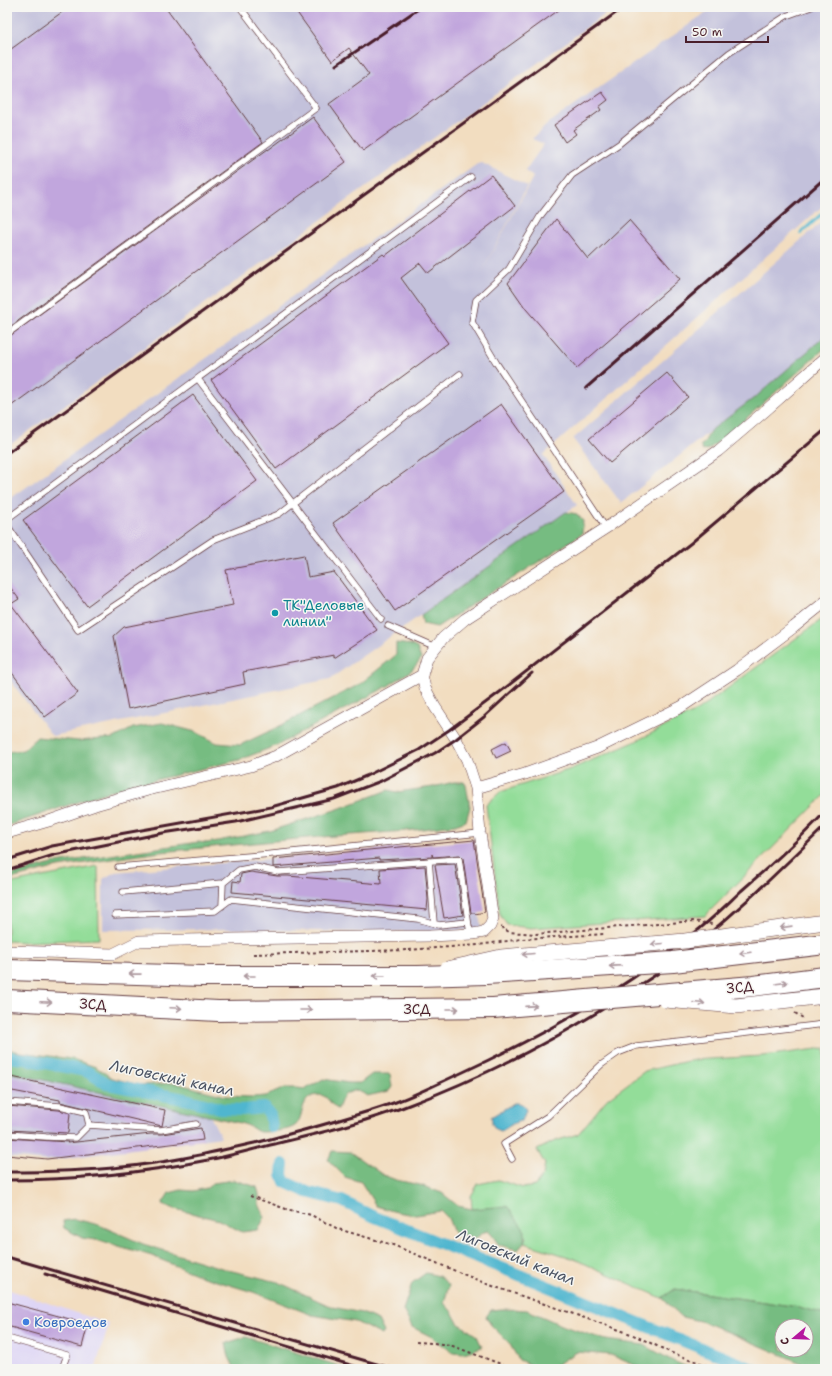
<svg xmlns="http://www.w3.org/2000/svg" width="832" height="1376" font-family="'Shantell Sans',sans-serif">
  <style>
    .built { fill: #ded5f5 }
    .industrial { fill: #c3c1db }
    .green { fill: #93dd99; stroke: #6e7e62 }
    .forest { fill: #76bc81; stroke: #606e56; fill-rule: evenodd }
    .water { fill: #50b6cf; stroke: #4d6a7d }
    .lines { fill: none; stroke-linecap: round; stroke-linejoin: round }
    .stream { stroke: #50b6cf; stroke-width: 3.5 }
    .canal { stroke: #50b6cf; stroke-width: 12 }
    .building { fill: #c1a6dd }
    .service-casing { stroke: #633c41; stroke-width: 7 }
    .minor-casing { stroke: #633c41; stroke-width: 12 }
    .motorway-casing { stroke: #633c41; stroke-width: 22 }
    .path { stroke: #633c41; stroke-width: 2; stroke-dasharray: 3 3; stroke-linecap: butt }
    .service { stroke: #fff; stroke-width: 5.5 }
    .minor { stroke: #fff; stroke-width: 11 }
    .motorway { stroke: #fff; stroke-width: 20 }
    .rail { stroke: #4a1f2b; stroke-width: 3 }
    .secondary-bridge-casing { stroke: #633c41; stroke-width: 16; stroke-linecap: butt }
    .motorway-bridge-casing { stroke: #633c41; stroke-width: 22; stroke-linecap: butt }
    .path-bridge { stroke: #633c41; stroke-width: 2; stroke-dasharray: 3 3; stroke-linecap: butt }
    .secondary-bridge { stroke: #fff; stroke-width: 15 }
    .motorway-bridge { stroke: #fff; stroke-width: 20 }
    .oneway { stroke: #ae9aa0 }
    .culture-dot { fill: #0f9aa8; stroke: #f6f6f2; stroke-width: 1.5 }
    .shop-dot { fill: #3f7fe0; stroke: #f6f6f2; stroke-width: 1.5 }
    .labels { text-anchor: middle; stroke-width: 3; stroke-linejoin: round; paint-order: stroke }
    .culture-label { font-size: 14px; fill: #0d838f; stroke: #f6f6f2; text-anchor: start }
    .street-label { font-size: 14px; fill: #4a1f2b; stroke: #f6f6f2 }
    .shop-label { font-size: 14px; fill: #366cbe; stroke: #f6f6f2; text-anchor: start }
    .water-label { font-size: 15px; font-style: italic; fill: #4c5464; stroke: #f6f6f2 }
  </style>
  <rect width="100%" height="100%" fill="#f6f6f2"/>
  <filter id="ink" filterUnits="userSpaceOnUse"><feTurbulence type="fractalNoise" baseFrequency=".025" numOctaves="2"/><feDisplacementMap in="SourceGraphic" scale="8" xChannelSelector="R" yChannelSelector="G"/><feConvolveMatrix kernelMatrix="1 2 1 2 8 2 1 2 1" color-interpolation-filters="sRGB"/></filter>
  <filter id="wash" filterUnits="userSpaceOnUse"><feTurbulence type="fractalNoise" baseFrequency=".012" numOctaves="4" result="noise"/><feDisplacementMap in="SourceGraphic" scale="16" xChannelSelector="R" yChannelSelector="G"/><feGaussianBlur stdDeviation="0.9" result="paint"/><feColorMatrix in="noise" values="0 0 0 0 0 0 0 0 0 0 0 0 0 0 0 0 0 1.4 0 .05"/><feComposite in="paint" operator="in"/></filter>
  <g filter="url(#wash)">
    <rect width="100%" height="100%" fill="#f2ddc0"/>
    <!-- built -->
    <path class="built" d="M7,1289l102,35 -14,45h-88z"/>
    <!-- industrial -->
    <path class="industrial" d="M7,7h608l-608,440z
      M714,7h111v197l-282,251 34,50 -247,174 -278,57 -45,-60v-175l473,-339 47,24 -48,91 54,-100 -8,-6 19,-27 -12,-5 17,-16z
      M825,219v117l-67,59 -48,36 -89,72 -48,-64z
      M472,842l9,88 -120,2 -131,-3 -127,1v-51l12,-7z
      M7,1072l203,44 11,21 -175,24 -39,-4z"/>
    <!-- green -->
    <path class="green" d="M825,617v178l-120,121 -174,12 -24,-3 -7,-10 -14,-110 14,-13 71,-23 61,-26 66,-33z
      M98,866l1,73 -75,3 -17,-1v-57z
      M825,1048v266l-27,-7 -123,-18 -13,9 -90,-40 -48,-15 2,-7 -19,-29 -35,2 -1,-13 7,-12 20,-4 25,8 12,-2 8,-11 2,-11 -8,-14 18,-9 23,-7 29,-35 38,-28 47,-11 71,-4z"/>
    <!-- forest -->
    <path class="forest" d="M825,336v12l-94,84 -22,17 -6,2 -3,-5 4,-3 6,-12 48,-36z
      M566,512l11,2 6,7 -1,13 -145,93 -14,-3 -2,-9z
      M396,643l15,2 6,3 4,11 -9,11 -24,16 -110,59 -39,15 -126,30 -106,36v-74l16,-2 14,-13 42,4 35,-3 19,-10 29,-5 34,9 21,11 23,2 36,-17 84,-44 36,-29z
      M454,782h10l2,3 4,22 -4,14 -11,4 -49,6 -99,7 -147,14 -102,15 -51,13v-4l49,-13 142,-21 9,1 63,-12 68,-22 50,-19 9,2 36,-5z
      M7,1049l13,3 52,7 24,8 16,11 28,7 35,-2 51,13 27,1 13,-1 19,-8h12l9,1 17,-10 26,4h11l12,-9h18l2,13 -3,4 -22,5 -9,-6c-15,3 -15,6 -20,19 -8,-3 -9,-14 -19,-14 -20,1 -14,20 -23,30 -6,6 -27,7 -36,7 -4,-1 -7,-4 -11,-6 -5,-2 -12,-4 -18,-5l-224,-49z
      M332,1151l18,1 33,23 13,5 24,5 22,8 16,13 14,3 35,-3 18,25 -1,12 -6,7 -19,-5 -10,-14 -5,1 -8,6 -22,-5 -6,-15 -7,-7 -25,4 -20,-3 -20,-6 -15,-24 -16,-5 -17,-17z
      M234,1180l23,7 2,7v10l6,13 -7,13 -16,2 -23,-12 -44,-11 -13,-5 7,-11 12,-3 12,1 14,-3 6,-5z
      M75,1219l24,6 44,19 26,8 59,18 50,12 54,25 30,6 16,7 6,12 -2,3 -26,-13 -44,-7 -59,-23 -50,-15 -51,-21 -50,-15 -20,-3 -18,-10 -1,-7z
      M426,1273l13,3 10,9 -5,18 8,9 6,11 19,13 5,11 -18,6 -12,-1 -20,-15 -20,-10 -9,-17 9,-27z
      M675,1289l123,18 27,7v55l-12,-1 -109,-46 -22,-5 -20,-19zM782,1326h24v24h-24z
      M502,1309l25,1 37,16 42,14 38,5 29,16 19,8h-49l-32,-14 -34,-3 -28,17h-10l-20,-9 -10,-17 -18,-18 -5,-8 5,-7z
      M246,1337l100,31 2,1h-113l-6,-12 -3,-14z"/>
    <!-- water -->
    <path class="water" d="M514,1103c6,0 9,1 12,7l-4,11c-8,0 -14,7 -21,10l-5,-2 -4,-5v-4l-1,-3z"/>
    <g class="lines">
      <!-- stream -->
      <path class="stream" d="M801,233l24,-22"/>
      <!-- canal -->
      <path class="canal" d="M7,1057l18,2 61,12 22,13 81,16 34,9 19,1 22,-2 6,7 2,12
        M283,1164l-1,11 3,7 22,10 35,9 28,14 383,154"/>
    </g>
    <g id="blocks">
      <!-- building -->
      <path class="building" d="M69,7h96l98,135 -256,187v-277z
        M293,7h270l-200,144 -34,-47 40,-29 -20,-27 -17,13z
        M602,92l6,8 -9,7 2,3 -28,20 3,4 -11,8 -11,-17z
        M313,117l33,45 -339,247v-71l261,-189v1z
        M491,175l24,31 -87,67 -8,-10 -19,15 47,65 -172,126 -65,-89 172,-126 2,2z
        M556,219l32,40 41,-39 51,59 -103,89 -51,-59 -18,-26z
        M667,373l21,24 -78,66 -21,-24z
        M193,395l64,86 -170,125 -64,-86z
        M501,404l63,88 -169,119 -62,-88z
        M304,555l4,22 26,-5 43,58 -43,28v-3l-91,17 2,12 -117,25 -14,-73 10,-9 109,-22 -7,-35z
        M7,583l12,16 -8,5 67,89 -33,24 -38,-51z
        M506,742l5,9 -15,7 -4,-9z
        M474,840l11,72 -10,2v-1h-4l-8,-55 -3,-3 -27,2 -1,-3v3l-53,3v-2l-106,9v-8z
        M455,864l8,51 -19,3 -9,-53z
        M425,866l3,33 -1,11 -195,-18 1,-11 7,1 1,-8 10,-2 26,4h11l93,8 -1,-15z
        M7,1076l158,34 -3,16 -102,-24v-2l-53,-10z
        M7,1106l52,4 11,3 -2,20 -61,-3z
        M201,1128l2,12 -156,19 -40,-4v-17l61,4 -1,1 84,-9h11z
        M7,1302l81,22 -6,23 -75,-21z"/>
    </g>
  </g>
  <g filter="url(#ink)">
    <use href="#blocks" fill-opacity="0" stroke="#633c41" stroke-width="1"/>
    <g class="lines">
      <defs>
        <path id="service" d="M7,334l309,-226 -76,-101
          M198,379l183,240
          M7,519l464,-342
          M7,525l71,105 135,-90 66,-26 181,-140
          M606,528l-109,-164 -25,-42 4,-22 33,-31 32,-54 31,-40 47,-31 110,-91 57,-37 25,-9
          M388,626l48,21
          M429,861l5,62
          M118,867l154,-13 208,-21
          M123,892l100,-9 16,-13 16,-3 23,5 181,-13 10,68 3,7
          M222,906l1,-23
          M115,915l100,-4 16,-12 187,20 21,6 29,-3
          M7,1102l53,4 26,6 3,13 -13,13 -30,-1 -39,-3
          M89,1125l72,5 35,-6
          M512,1159l-8,-15 44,-28 53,-51 17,-12 18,-7 189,-22
          M7,1338l60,17 -5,14"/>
        <path id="minor" d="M476,788l49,-14 72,-26 84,-41 56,-37 57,-43 31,-25
          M7,833l45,-13 43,-15 53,-15 103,-24 25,-10 146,-81
          M7,951l106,3 26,-13 92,-2 199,-3 43,-2 11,-2 6,-6 3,-7 -13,-86 -4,-45 -9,-28 -11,-21 -21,-32 -10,-19 -3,-13 5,-17 16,-20 22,-19 141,-91 112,-77 47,-40 60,-53"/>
        <path id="motorway" d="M7,970l195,6h216
          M7,1000l211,11 275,-3"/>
      </defs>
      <!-- service casing -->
      <use href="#service" class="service-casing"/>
      <!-- minor casing -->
      <use href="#minor" class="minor-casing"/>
      <!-- motorway casing -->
      <use href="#motorway" class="motorway-casing"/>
      <!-- path -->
      <path class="path" d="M501,927l8,5 27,2 157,-13 19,3
        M795,1013l8,5
        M250,1196l36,13 25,6 27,14 55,16 94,39 144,50 41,19 34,12 16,4
        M416,1342l17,1 17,2 64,24"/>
      <!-- service -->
      <use href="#service" class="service"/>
      <!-- minor -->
      <use href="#minor" class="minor"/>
      <!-- motorway -->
      <use href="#motorway" class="motorway"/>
      <!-- rail -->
      <path class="rail" d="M336,65l85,-58
        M586,388l239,-210
        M7,453l617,-446
        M7,860l45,-14 219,-39 67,-19 28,-12 53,-26 30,-20 51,-38 191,-149 134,-113
        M7,870l47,-15 109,-22 73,-11 98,-23 47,-18 54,-28 21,-14 28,-22 48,-44
        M7,1172c39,0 77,-1 115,-5 46,-4 92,-15 137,-25 46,-12 92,-24 137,-40 22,-8 43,-19 63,-28 83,-38 163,-83 234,-140 17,-13 32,-28 48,-43 29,-25 58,-51 84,-79
        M7,1180c67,0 135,-7 201,-20 23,-4 45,-11 67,-16 44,-11 87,-21 129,-37 77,-29 152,-67 221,-112 14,-10 29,-18 42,-28 57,-42 108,-92 158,-141
        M7,1257l387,112
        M45,1274l319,95"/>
      <defs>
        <path id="secondary-bridge" d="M447,969l54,-12 184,-16 140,-19
          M665,1000l71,6 89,-10"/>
        <path id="motorway-bridge" d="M418,976l68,-2 187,-12 152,-18
          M493,1008l260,-22 72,-9"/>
      </defs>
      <!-- secondary-bridge casing -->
      <use href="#secondary-bridge" class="secondary-bridge-casing"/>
      <!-- motorway-bridge casing -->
      <use href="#motorway-bridge" class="motorway-bridge-casing"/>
      <!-- path-bridge -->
      <path class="path-bridge" d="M253,954l155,-4 70,-5 44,-6 83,-5"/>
      <!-- secondary-bridge -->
      <use href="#secondary-bridge" class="secondary-bridge"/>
      <!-- motorway-bridge -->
      <use href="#motorway-bridge" class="motorway-bridge"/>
    </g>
    <!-- one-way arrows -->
    <defs><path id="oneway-shaft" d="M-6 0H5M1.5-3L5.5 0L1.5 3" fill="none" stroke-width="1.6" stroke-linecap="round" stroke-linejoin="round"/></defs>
    <g class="oneway">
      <use href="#oneway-shaft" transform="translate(786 927) rotate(172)"/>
      <use href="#oneway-shaft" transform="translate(657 944) rotate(175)"/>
      <use href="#oneway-shaft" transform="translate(745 953) rotate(173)"/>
      <use href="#oneway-shaft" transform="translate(528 954) rotate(175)"/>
      <use href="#oneway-shaft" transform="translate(615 966) rotate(176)"/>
      <use href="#oneway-shaft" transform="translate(135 974) rotate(-179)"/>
      <use href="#oneway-shaft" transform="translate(249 976) rotate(-180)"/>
      <use href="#oneway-shaft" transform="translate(379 976) rotate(-180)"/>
      <use href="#oneway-shaft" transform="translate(782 983) rotate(-7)"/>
      <use href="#oneway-shaft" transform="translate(46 1002) rotate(2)"/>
      <use href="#oneway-shaft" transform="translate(699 1003) rotate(5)"/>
      <use href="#oneway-shaft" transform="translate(531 1006) rotate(-4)"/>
      <use href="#oneway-shaft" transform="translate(176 1008) rotate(3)"/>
      <use href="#oneway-shaft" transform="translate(453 1009)"/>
      <use href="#oneway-shaft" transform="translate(306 1010)"/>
    </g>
  </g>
  <!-- markers -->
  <circle class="culture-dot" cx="275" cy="613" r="4"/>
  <circle class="shop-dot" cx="26" cy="1322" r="4"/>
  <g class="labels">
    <!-- culture labels -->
    <g class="culture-label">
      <text x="283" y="610">ТК"Деловые<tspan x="283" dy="16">линии"</tspan></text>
    </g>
    <!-- street labels -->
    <g class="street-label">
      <text transform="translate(740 987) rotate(-5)" y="5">ЗСД</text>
      <text transform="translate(93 1004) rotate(3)" y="5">ЗСД</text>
      <text x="417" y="1014">ЗСД</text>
    </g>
    <!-- shop labels -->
    <g class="shop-label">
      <text x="34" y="1327">Ковроедов</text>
    </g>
    <!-- water labels -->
    <g class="water-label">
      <text transform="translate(172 1078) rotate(12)" y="5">Лиговский канал</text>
      <text transform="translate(516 1257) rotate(22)" y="5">Лиговский канал</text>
    </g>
  </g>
  <!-- margin -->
  <rect width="832" height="1376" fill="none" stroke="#f6f6f2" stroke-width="24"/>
  <!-- north arrow -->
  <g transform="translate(794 1338) rotate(251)"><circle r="19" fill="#f6f6f2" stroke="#b1a0a2"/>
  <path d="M0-3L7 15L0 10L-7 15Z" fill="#b5179e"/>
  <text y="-6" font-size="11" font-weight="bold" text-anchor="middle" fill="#4a1f2b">С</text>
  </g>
  <!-- scale -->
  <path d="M686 36v6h82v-6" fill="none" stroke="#4a1f2b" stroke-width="2"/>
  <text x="692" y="36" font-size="12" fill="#4a1f2b" stroke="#f6f6f2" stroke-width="3" paint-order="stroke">50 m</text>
</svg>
